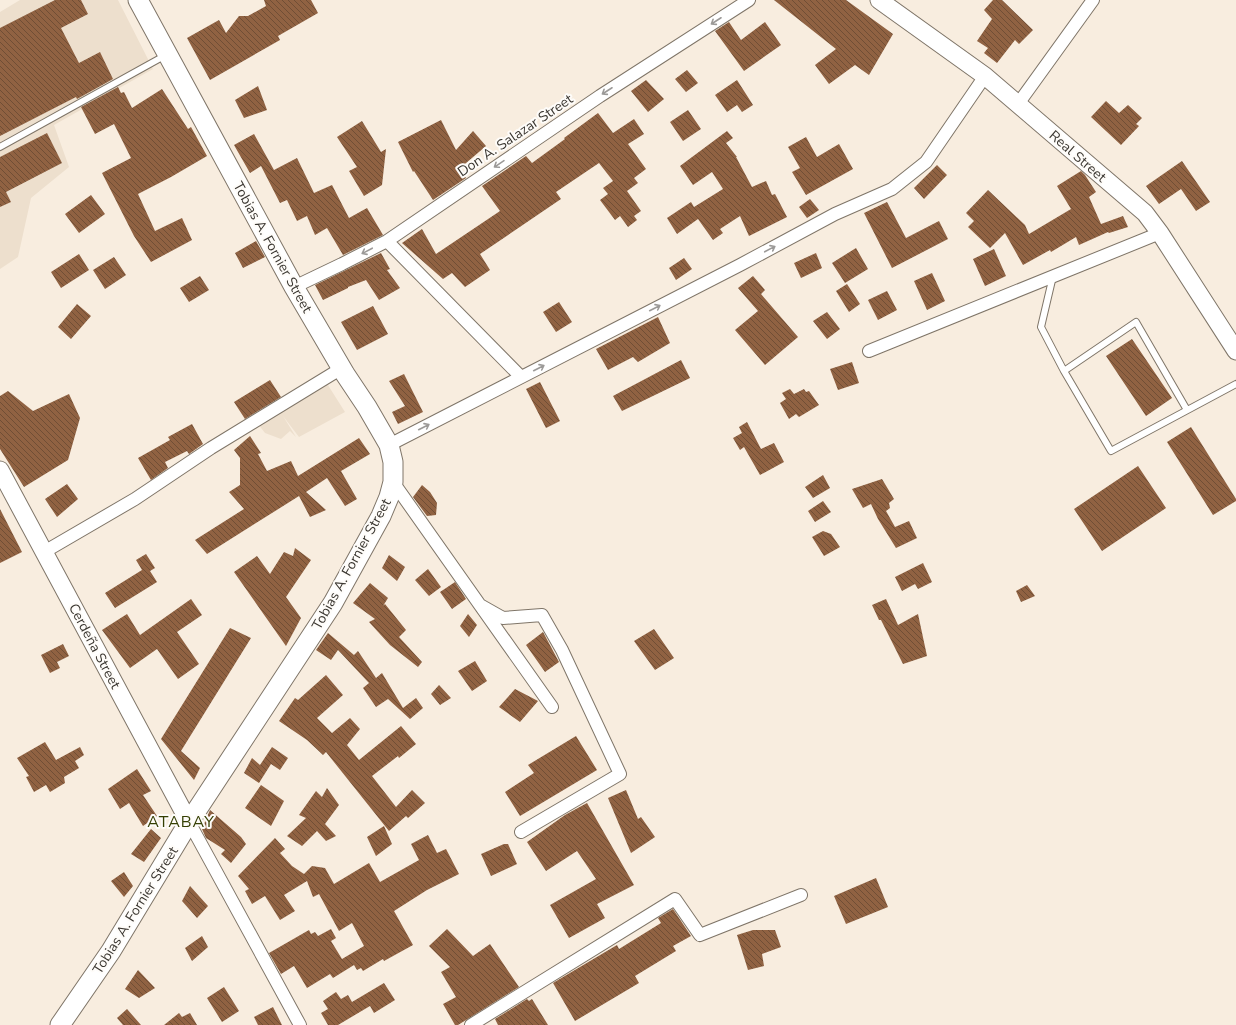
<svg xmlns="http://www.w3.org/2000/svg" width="1236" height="1025" font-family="'Nunito Sans',sans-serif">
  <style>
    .medical { fill: #eddfcd }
    .building { fill: url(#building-back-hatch) }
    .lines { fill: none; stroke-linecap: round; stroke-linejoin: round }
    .lane-casing { stroke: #7f7568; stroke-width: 8 }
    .street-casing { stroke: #7f7568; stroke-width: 14 }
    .secondary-casing { stroke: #7f7568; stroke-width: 19 }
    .primary-casing { stroke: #7f7568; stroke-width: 21 }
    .lane { stroke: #fff; stroke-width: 6 }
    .street { stroke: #fff; stroke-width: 12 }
    .secondary { stroke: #fff; stroke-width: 17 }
    .primary { stroke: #fff; stroke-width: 19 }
    .oneway { stroke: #9c9a98 }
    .labels { text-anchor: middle; stroke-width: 4; stroke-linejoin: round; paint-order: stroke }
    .street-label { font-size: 14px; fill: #3a3630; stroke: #fefcf9 }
    .quarter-label { font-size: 16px; letter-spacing: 1px; fill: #353f03; stroke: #fefcf9 }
  </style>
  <defs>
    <pattern id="building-back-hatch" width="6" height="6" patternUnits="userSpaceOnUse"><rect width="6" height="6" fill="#906242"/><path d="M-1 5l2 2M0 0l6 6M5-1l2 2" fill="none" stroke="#704e35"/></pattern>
  </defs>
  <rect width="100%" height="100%" fill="#f8eddf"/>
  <!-- medical -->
  <path class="medical" d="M20,0h98l35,69 -99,56 15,42 -38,31 -13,59 -18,12v-257z
    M326,382l19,30 -46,25 -16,-21 13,21 -6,-6 -9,8 -16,-6 -7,-9z"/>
  <!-- building -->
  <path class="building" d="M55,0h26l7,14 -27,14 18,35 21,-11 13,27 -36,20 -1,-2 -76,39v-108z
    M264,0h47l7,13 -40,23 2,4 -70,40 -23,-42 32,-18 7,13 13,-17h9l18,-10z
    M774,0h72l47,34 -24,41 -14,-10 -26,19 -14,-19 21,-16z
    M993,0h9l31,30 -14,14 -4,-4 -18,23 -13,-10 4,-5 -11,-7 15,-22 -8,-9z
    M729,22l12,18 24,-18 16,23 -37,26 -29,-40z
    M687,70l11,13 -12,9 -11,-13z
    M646,80l18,19 -16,13 -17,-21z
    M737,80l16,25 -11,7 -5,-7 -10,7 -12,-17z
    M258,86l9,24 -23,8 -9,-18z
    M118,87l3,6 3,-1 8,16 30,-19 26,40 3,-2 16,29 -36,21 -33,17 17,37 27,-13 10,22 -41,22 -17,-26 -32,-63 29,-15 -17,-34 -19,10 -14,-27z
    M1106,101l13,12 9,-8 14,13 -6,6 3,2 -18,19 -30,-28z
    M688,110l13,19 -18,12 -13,-19z
    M598,113l15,20 21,-14 10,15 -16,10 18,25 -12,9 4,5 -11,8 14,20 -7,5 3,4 -9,7 -8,-11 -5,4 -15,-20 8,-6 -5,-6 10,-7 -14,-18 -43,29 5,7 -81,55 10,16 -25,17 -13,-14 -9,6 -41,-36 20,-14 14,25 64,-43 -18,-25 44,-30 6,7 33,-24 -1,-1z
    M441,120l15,30 17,-19 13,15 -27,23 7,9 -33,22 -19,-29 -1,1 -15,-30z
    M362,121l19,31 5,-3 -4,36 -18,11 -15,-25 8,-4 -20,-30z
    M727,131l6,7 -7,5 11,14h-1l16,30 14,-6 6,14 3,-1 12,23 -38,19 -9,-20 -20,13 3,4 -10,7 -15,-21 -21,15 -10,-16 24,-16 3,5 29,-18 -11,-17 -19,13 -13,-19z
    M47,133l15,30 -56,29 5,10 -11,5v-50z
    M254,134l20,36 23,-12 17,35 18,-8 17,33 18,-10 16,27 -40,20 -16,-27 -12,7 -8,-19 -10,5 -10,-21 -7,3 -19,-37 -11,7 -16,-28z
    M806,137l11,20 22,-13 14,25 -47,26 -14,-23 8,-4 -12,-21z
    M1182,161l28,41 -14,9 -15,-22 -22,15 -13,-18z
    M937,165l10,10 -23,24 -10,-11z
    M1081,171l4,4 11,17 -7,5 12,27 22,-8 5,11 -19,6 -1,-1 -29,13 -3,-8 -25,15 -1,-2 -27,15 -18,-32 -15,15 -22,-21 6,-6 -8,-8 22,-23 37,35 4,9 42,-25 -14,-23z
    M91,195l14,19 -26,19 -14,-19z
    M810,199l9,11 -12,8 -8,-11z
    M887,202l19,36 33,-17 9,18 -56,29 -28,-55z
    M256,241l9,16 -22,11 -8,-15z
    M856,248l12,21 -23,14 -13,-20z
    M994,249l12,27 -21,10 -12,-27z
    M381,253l9,16 -3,1 13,18 -21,12 -13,-20 -18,7v1l-25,12 -8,-15z
    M816,253l6,15 -21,10 -7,-15z
    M79,254l10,16 -28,18 -10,-16z
    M114,257l12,18 -21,14 -12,-19z
    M684,258l8,11 -16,11 -7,-12z
    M932,273l13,28 -18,9 -13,-29z
    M200,276l9,14 -20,12 -9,-14z
    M753,276l12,14 -4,4 37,43 -33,28 -30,-35 23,-19 -20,-23z
    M847,284l13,20 -11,8 -13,-21z
    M887,291l10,19 -19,10 -10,-20z
    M559,302l13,20 -16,10 -13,-20z
    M77,304l14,12 -20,23 -13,-12z
    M373,306l15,28 -31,16 -16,-28z
    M827,312l13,17 -13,10 -14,-18z
    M658,317l12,26 -32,19 -5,-5 -25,13 -12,-21z
    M1132,339l40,59 -26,18 -40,-60z
    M681,360l9,18 -68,33 -9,-15z
    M852,362l7,21 -21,7 -8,-21z
    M404,374l19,38 -25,12 -6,-12 13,-6 -16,-25z
    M270,380l11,17 -36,22 -11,-17z
    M540,382l20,39 -14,7 -20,-39z
    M790,389l4,5 10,-5 2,3 3,-1 10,14 -20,12 -3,-3 -7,5 -9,-16 6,-4 -4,-6z
    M8,391l25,20 36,-17 11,24 -12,42 -44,27 -24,-38v-53z
    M747,422l14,27 13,-6 10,19 -24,13 -16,-28 -4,3 -7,-12 9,-5 -3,-6z
    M192,424l11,20 -14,10 -2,-3 -22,11 3,6 -17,12 -13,-22 32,-18 -2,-3z
    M1191,427l45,72v2l-23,14 -46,-73z
    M250,436l11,17 -3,1 9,17 24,-10 7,15 61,-38 11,16 -29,17 16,28 -12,7 -18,-28 -21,14 20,18 -16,7 -11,-21 -92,58 -12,-14 49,-31 -15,-17 11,-7v-27l-6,-8z
    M1138,466l28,42 -64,43 -28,-42z
    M823,475l7,13 -17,10 -8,-11z
    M882,479l12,20 -5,4 1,5 -4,3 9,16 14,-6 8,17 -21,10 -18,-29 -7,-15 -8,4 -11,-19z
    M67,484l11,15 -21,18 -12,-18z
    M422,485l8,7 7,11 -1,12 -9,1 -14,-19z
    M823,501l8,11 -16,10 -7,-11z
    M0,509l22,43 -22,11z
    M823,531l8,3 9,13 -16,9 -12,-19z
    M295,548l16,12 -25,37 15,21 -15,28 -52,-74 23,-16 13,18 14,-22 9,4z
    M146,554l9,14 -5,3 7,11 -42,26 -10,-15 37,-23 -6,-10z
    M389,555l16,12 -8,14 -15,-13z
    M923,563l9,19 -14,7 -3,-5 -13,7 -7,-14z
    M428,569l13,18 -12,9 -14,-16z
    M455,582l11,17 -14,10 -12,-17z
    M370,583l18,15 -5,8 2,-2 21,26 -7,7 23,25 -4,5 -28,-22 -21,-23 6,-3 -22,-16z
    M1027,585l8,11 -14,6 -5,-11z
    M191,599l11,16 -25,17 22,32 -21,15 -21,-30 -27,19 -28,-38 25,-16 13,21z
    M886,599l12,26 20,-11 9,42 -24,8 -22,-44h-2l-7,-15z
    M468,614l9,11 -8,12 -9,-11z
    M230,628l21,10 -70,113 19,17 -6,12 -33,-41z
    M654,629l20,29 -19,12 -21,-29z
    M543,632l16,30 -14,10 -19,-27z
    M328,633l26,22 4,-4 18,27 6,-5 21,35 13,-10 7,10 -13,11 -22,-20 -12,8 -13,-19 6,-5 -31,-33 -7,10 -15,-10z
    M63,644l6,12 -12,6 3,6 -10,5 -9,-18z
    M475,661l12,20 -15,10 -14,-20z
    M326,675l17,20 -26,23 15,15 18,-15 10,11 -13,16 12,15 42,-34 15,18 -17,14 -1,-2 -26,20 24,31 16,-17 13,13 -17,15 -2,-2 -17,15 -63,-79 -3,3 -16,-15 -28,-19 16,-23 3,2z
    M439,685l12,13 -11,7 -9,-11z
    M515,689l23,12 -18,21 -21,-15z
    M576,736l21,34 -77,46 -15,-24 29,-19 -6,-8z
    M45,742l11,18 24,-13 4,8 -9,6 4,7 -15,9 1,6 -15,9 -4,-7 -12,7 -8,-15 3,-1 -12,-18z
    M272,747l16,11 -8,12 -9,-6 -12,19 -15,-10 8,-15 8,7z
    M137,769l14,22 -8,4 14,21 -14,10 -14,-23 -9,6 -12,-20z
    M261,785l23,16 -13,25 -26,-18z
    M327,788l12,17 -14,19 11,12 -10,5 -9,-10 -15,15 -15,-10 19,-18 -7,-3 17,-24 6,6z
    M626,790l12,29 3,-2 14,20 -24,16 -23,-55z
    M587,803l47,82 -37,19 8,14 -36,20 -19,-33 46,-26 -19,-28 -31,20 -19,-29 38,-27z
    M210,810l31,27 5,7 -15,19 -10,-9 4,-4 -19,-12 -4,-9z
    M384,826l8,18 -16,12 -9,-19z
    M151,829l10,9 -17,24 -13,-8z
    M428,835l9,18 9,-4 13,25 -32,16 -33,21 19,34 -29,16 -1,-2 -20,12 -2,-3 -4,2 -3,-5 -21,13 -3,-4 -23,14 -13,-22 -13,8 -12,-21 40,-23 2,4 4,-2 3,4 13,-7 5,9 -5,3 11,18 22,-13 -12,-23 -13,8 -20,-37 -6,3 -6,-16 -23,14 11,16 -15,9 -15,-24 -13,8 -7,-13 4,-2 -11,-13 37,-38 10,11 -5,4 12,13 12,8 8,-8 13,2 9,16 35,-21 11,19 39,-22 -8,-16z
    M504,844h4l9,20 -26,12 -10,-22z
    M124,872l9,14 -9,11 -13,-16z
    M876,878l12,29 -42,17 -12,-28z
    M190,886l18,20 -11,12 -15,-17z
    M673,909l18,27 -18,10 3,5 -41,25 4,7 -64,38 -22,-38 64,-38 2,4 42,-26 -3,-5z
    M447,929l26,27 17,-12 29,43 -61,38h-3l-12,-21 13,-7 -15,-25 9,-5 -21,-21z
    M753,930h22l6,17 -19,7 2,12 -16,4 -11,-35z
    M202,936l6,11 -16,14 -7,-13z
    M138,970l17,18 -16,10 -14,-9z
    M384,983l11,17 -21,13 -4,-7 -32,19h-10l-7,-12 7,-4 -5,-8 13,-9 5,7 7,-4 4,7z
    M224,987l15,24 -17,11 -15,-24z
    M527,999l2,2 3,-2 16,26h-50l-3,-6z
    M273,1007l9,18h-24l-4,-8z
    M127,1009l14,16h-18l-6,-7z
    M179,1013l3,4 8,-4 7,12h-33z"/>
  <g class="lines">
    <defs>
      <path id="lane" d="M0,147l166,-92
        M1053,276l-12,51 23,44 47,80 125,-67
        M1064,371l72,-49 51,88"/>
      <path id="street" d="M1018,104l75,-104
        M387,241l134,136
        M294,287l48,-23 45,-23 213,-145 149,-96
        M869,351l291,-118
        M389,445l351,-180 95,-51 57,-25 34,-27 59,-86
        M393,482l159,225
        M44,552l91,-53 76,-51 131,-80
        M480,605l23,13 39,-3 20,35 58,124 -99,58
        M189,822l111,203
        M471,1025l204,-126 25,36 101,-40"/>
      <path id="secondary" d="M879,0l106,76 160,137 15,20 76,118
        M0,470l189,352"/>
      <path id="primary" d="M60,1025l51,-74 78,-129 144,-219 48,-87 8,-19 4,-15v-20l-4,-17 -22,-38 -22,-33 -51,-87 -156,-287"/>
    </defs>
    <!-- lane casing -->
    <use href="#lane" class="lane-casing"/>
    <!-- street casing -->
    <use href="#street" class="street-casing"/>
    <!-- secondary casing -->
    <use href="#secondary" class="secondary-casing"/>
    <!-- primary casing -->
    <use href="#primary" class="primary-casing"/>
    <!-- lane -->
    <use href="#lane" class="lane"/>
    <!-- street -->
    <use href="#street" class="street"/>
    <!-- secondary -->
    <use href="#secondary" class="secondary"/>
    <!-- primary -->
    <use href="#primary" class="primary"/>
  </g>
  <!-- one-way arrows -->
  <defs><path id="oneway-shaft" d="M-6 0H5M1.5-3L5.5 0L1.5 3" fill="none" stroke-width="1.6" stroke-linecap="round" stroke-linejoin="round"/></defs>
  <g class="oneway">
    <use href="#oneway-shaft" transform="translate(716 21) rotate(147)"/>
    <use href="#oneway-shaft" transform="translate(607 91) rotate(147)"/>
    <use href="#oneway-shaft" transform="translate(499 164) rotate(146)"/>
    <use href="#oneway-shaft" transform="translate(770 249) rotate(-28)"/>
    <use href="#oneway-shaft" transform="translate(367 251) rotate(152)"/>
    <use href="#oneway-shaft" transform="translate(655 308) rotate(-27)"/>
    <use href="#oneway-shaft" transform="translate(539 368) rotate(-27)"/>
    <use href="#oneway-shaft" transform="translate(424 427) rotate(-27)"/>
  </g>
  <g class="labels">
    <!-- street labels -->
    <g class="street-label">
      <text transform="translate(515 135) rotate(-34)" y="5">Don A. Salazar Street</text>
      <text transform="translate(1078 156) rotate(41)" y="5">Real Street</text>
      <text transform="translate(273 247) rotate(61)" y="5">Tobias A. Fornier Street</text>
      <text transform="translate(351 564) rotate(-61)" y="5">Tobias A. Fornier Street</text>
      <text transform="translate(95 646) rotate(62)" y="5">Cerdeña Street</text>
      <text transform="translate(135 910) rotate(-58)" y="5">Tobias A. Fornier Street</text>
    </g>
    <!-- quarter labels -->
    <g class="quarter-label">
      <text x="181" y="827">ATABAY</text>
    </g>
  </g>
</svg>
